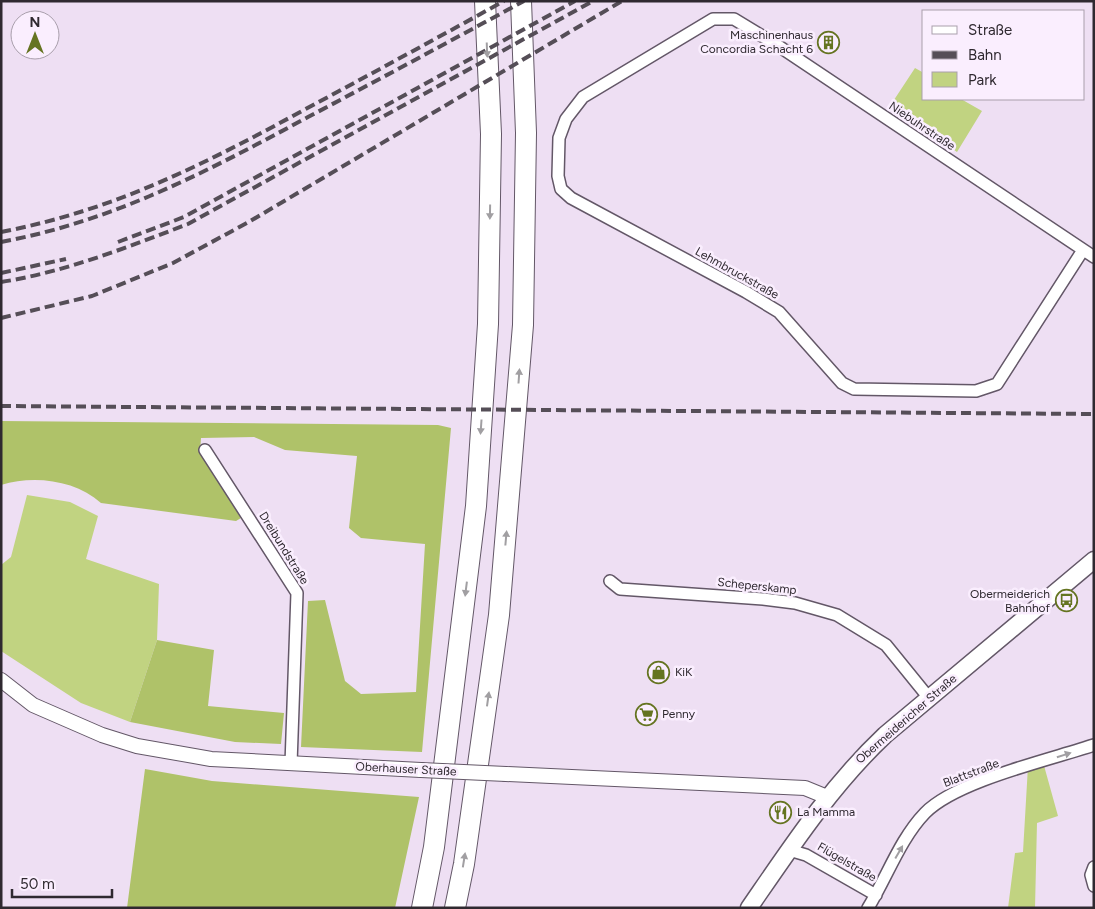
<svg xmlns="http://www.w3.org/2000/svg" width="1095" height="909" font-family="Figtree,sans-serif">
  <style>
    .green { fill: #c1d381 }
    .forest { fill: #afc269 }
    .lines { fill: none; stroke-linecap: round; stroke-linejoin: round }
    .minor-casing { stroke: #635767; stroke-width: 14 }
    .tertiary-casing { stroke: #635767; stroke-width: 16 }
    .secondary-casing { stroke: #635767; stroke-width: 19 }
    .motorway-casing { stroke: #635767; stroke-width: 22 }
    .minor { stroke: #fff; stroke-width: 11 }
    .tertiary { stroke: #fff; stroke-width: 14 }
    .secondary { stroke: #fff; stroke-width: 16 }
    .motorway { stroke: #fff; stroke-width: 20 }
    .rail { stroke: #554e57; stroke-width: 4; stroke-dasharray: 10 5; stroke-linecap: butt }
    .tertiary-bridge-casing { stroke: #635767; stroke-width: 16; stroke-linecap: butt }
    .tertiary-bridge { stroke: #fff; stroke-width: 14 }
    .oneway { fill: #a19fa2 }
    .labels { text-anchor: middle; stroke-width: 5; stroke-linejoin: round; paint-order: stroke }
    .poi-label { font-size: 12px; fill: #2f2930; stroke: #faeefe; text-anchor: start }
    .street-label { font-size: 12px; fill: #2f2930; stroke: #faeefe }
  </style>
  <rect width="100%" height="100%" fill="#eedff3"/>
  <!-- green -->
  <path class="green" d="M915,68l9,5v26h37l21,12 -25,41 -67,-46z
    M27,495l43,7 28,14 -12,43 73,25 -2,56 -27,82 -49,-19 -80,-52v-86l10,-8z
    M1043,762l15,54 -21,7 -2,85h-27l7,-55 8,-1 5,-86z"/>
  <!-- forest -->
  <path class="forest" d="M1,421l437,4 13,3 -29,324 -121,-5 7,-146 17,-1 20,81 16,13 55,-2 9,-148 -64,-6 -12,-10 8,-72 -72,-6 -31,-13 -53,1 -1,14 41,66 -5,3 -135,-18c-26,-23 -67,-28 -100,-18z
    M157,640l57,10 -6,56 76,7 -3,31 -46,-2 -105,-20z
    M145,769l67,12 207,16 -24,111h-268z"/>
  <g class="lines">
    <defs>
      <path id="minor" d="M1083,250l-86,134 -21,7 -122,-2 -12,-6 -63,-71 -33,-20 -175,-94 -10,-9 -3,-13 1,-38 7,-19 17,-22 130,-78h21l43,26 317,212
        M205,450l92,143 -6,171
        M610,581l10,8 143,10 32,4 42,12 49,30 43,53
        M789,850l17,5 70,40
        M1094,867l-3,8 3,11
        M868,908c19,-31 32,-69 57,-95 31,-32 124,-53 169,-68"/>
      <path id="tertiary" d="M1,680l32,25 69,30 35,11 74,13 210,11
        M506,774l299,14 22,9"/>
      <path id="secondary" d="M749,908c42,-61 82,-122 136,-173l209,-175"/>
      <path id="motorway" d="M422,908l12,-61 42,-341 12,-182 3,-190 -6,-133
        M455,908l9,-44 35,-249 24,-290 3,-192 -5,-132"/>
    </defs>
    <!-- minor casing -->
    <use href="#minor" class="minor-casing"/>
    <!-- tertiary casing -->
    <use href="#tertiary" class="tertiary-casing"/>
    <!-- secondary casing -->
    <use href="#secondary" class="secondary-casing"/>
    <!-- motorway casing -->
    <use href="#motorway" class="motorway-casing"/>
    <!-- minor -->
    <use href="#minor" class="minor"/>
    <!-- tertiary -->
    <use href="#tertiary" class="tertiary"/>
    <!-- secondary -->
    <use href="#secondary" class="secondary"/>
    <!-- motorway -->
    <use href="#motorway" class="motorway"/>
    <!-- rail -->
    <path class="rail" d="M1,232c119,-23 209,-71 314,-128 63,-34 126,-68 189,-103
      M1,242c113,-21 207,-71 307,-125 72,-38 144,-77 216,-116
      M118,242l66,-25 391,-216
      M1,273l65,-14
      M1,282c64,-10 127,-35 187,-58l405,-223
      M1,318l91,-22 81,-33 74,-40 375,-222
      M1,406l1093,8"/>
    <defs>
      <path id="tertiary-bridge" d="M421,770l85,4"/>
    </defs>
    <!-- tertiary-bridge casing -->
    <use href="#tertiary-bridge" class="tertiary-bridge-casing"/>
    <!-- tertiary-bridge -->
    <use href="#tertiary-bridge" class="tertiary-bridge"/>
  </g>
  <!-- one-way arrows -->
  <defs><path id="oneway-solid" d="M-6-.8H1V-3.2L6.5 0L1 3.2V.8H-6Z" transform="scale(1.25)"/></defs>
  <g class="oneway">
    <use href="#oneway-solid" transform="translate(487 50) rotate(88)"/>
    <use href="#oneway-solid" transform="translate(490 212) rotate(91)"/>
    <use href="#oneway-solid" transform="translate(519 376) rotate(-86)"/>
    <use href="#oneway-solid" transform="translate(481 427) rotate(94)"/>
    <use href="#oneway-solid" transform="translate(506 538) rotate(-85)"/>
    <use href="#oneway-solid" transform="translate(466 589) rotate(97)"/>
    <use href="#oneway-solid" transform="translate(488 699) rotate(-82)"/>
    <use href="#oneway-solid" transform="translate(1064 755) rotate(-18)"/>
    <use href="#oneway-solid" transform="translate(899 852) rotate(-60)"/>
    <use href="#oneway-solid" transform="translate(464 860) rotate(-81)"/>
  </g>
  <!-- icons -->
  <defs>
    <symbol id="building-ring" viewBox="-11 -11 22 22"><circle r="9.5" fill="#faeefe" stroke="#657421" stroke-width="1.5"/><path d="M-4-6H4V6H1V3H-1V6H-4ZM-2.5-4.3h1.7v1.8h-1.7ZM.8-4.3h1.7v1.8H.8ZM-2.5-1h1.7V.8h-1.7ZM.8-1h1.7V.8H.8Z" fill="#657421"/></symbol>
    <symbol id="bus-ring" viewBox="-11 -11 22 22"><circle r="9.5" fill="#faeefe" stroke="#657421" stroke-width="1.5"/><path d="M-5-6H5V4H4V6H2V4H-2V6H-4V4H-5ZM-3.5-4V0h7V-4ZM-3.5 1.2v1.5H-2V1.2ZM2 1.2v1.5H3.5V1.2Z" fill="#657421"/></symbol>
    <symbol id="shop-ring" viewBox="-11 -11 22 22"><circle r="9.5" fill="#faeefe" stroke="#657421" stroke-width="1.5"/><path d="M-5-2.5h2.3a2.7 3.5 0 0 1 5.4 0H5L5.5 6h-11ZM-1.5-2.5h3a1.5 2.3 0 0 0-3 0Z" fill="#657421"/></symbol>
    <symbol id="supermarket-ring" viewBox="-11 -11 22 22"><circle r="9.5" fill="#faeefe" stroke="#657421" stroke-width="1.5"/><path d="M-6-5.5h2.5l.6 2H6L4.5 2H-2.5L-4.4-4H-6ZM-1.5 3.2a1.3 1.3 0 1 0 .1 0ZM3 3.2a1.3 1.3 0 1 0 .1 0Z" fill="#657421"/></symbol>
    <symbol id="restaurant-ring" viewBox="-11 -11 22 22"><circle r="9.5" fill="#faeefe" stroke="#657421" stroke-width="1.5"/><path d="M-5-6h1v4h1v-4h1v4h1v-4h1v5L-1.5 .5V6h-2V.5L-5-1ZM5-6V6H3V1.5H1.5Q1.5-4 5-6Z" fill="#657421"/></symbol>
  </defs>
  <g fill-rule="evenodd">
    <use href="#building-ring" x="816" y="30" width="25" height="25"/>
    <use href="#bus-ring" x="1054" y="588" width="25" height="25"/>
    <use href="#shop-ring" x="646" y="660" width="25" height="25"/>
    <use href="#supermarket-ring" x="634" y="702" width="25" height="25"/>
    <use href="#restaurant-ring" x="768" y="800" width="25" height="25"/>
  </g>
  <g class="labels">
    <!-- poi labels -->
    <g class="poi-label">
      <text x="813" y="39" text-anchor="end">Maschinenhaus<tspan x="813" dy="14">Concordia Schacht 6</tspan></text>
      <text x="1050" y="598" text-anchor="end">Obermeiderich<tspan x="1050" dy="14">Bahnhof</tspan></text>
      <text x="675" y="676">KiK</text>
      <text x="662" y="718">Penny</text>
      <text x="797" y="816">La Mamma</text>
    </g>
    <!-- street labels -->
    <g class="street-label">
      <text transform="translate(922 126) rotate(34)" y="4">Niebuhrstraße</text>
      <text transform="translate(737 273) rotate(29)" y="4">Lehmbruckstraße</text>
      <text transform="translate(284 548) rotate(58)" y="4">Dreibundstraße</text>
      <text transform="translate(757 586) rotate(6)" y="4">Scheperskamp</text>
      <text transform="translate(906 719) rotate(-41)" y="4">Obermeidericher Straße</text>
      <text transform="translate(406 769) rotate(3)" y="4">Oberhauser Straße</text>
      <text transform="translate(971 773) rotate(-21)" y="4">Blattstraße</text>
      <text transform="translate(847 862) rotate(30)" y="4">Flügelstraße</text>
    </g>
  </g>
  <!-- border -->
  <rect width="1095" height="909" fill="none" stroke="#2f2930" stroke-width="5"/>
  <!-- legend -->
  <rect x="922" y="10" width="162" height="90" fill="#faeefe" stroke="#a99fac"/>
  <rect x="932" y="26" width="25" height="8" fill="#ffffff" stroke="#a99fac"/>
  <text x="968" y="35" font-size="15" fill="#2f2930">Straße</text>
  <rect x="932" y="51" width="25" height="8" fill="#554e57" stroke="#a99fac"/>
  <text x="968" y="60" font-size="15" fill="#2f2930">Bahn</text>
  <rect x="932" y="72" width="25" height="15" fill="#c1d381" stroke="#a99fac"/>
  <text x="968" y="85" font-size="15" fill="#2f2930">Park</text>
  <!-- north arrow -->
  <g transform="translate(35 35)"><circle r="24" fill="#faeefe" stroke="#a99fac"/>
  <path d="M0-4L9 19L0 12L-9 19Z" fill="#657421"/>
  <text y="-8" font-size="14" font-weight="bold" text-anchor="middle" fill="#2f2930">N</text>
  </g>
  <!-- scale -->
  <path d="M12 889v8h100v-8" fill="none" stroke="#2f2930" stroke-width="2.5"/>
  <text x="20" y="889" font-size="15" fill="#2f2930" stroke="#faeefe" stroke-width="4" paint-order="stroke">50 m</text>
</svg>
